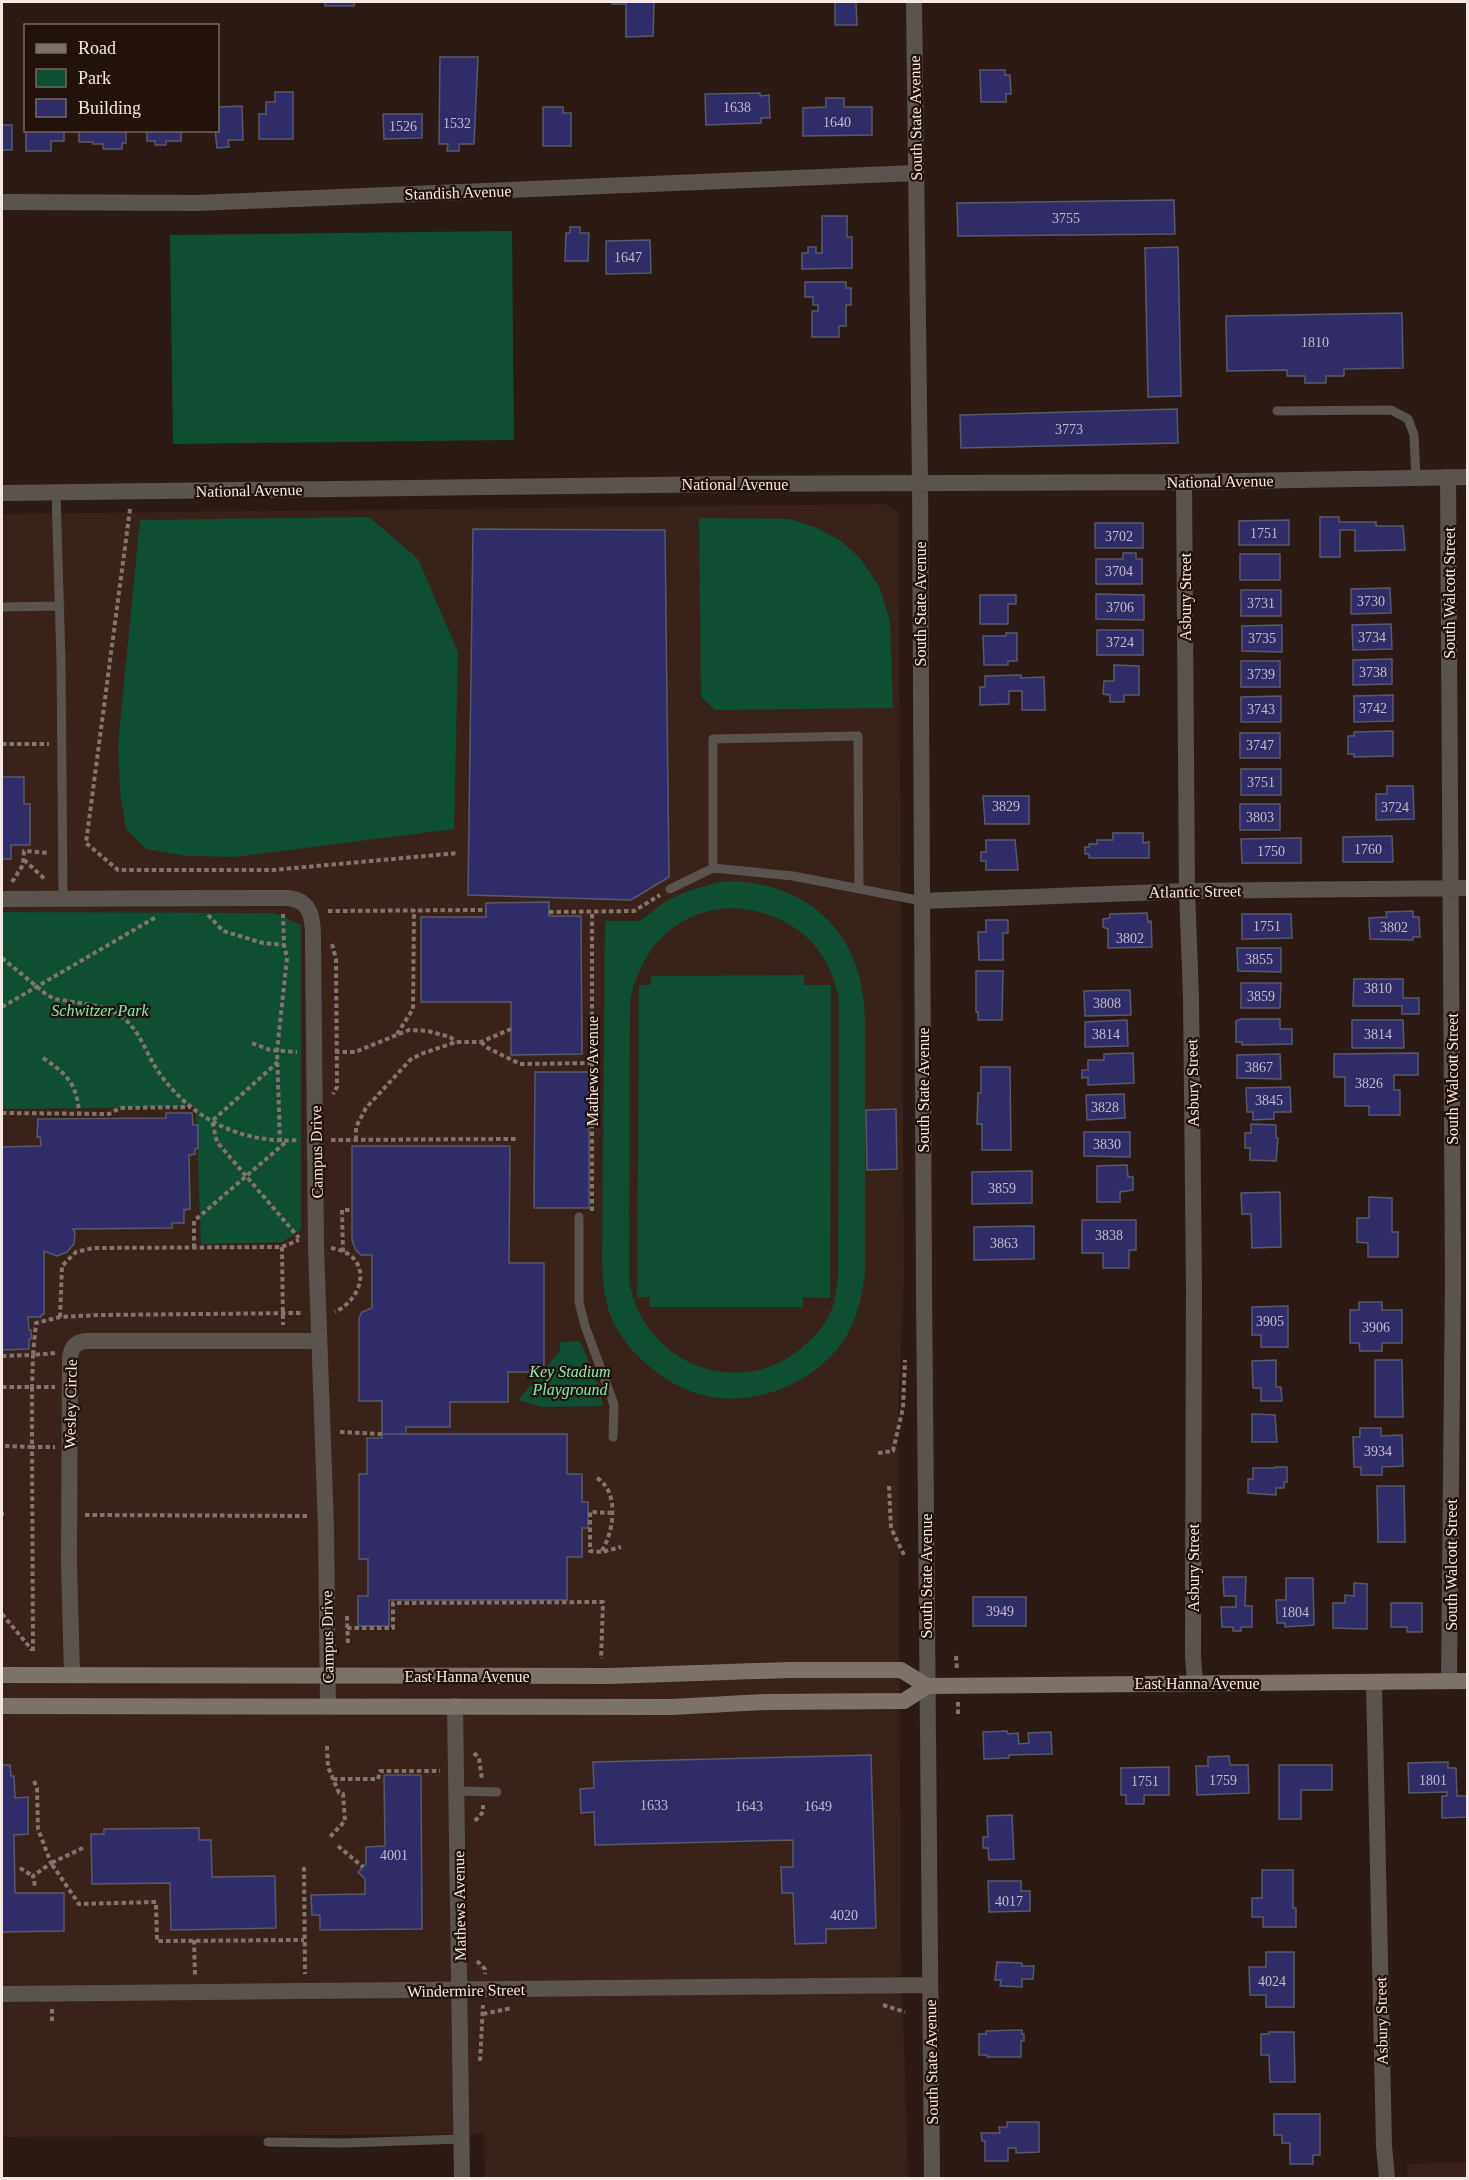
<svg xmlns="http://www.w3.org/2000/svg" width="1469" height="2180" font-family="Georgia,serif">
  <style>
    .built { fill: #39221a }
    .green { fill: #0e4e32; fill-rule: evenodd }
    .building { fill: #2f2c67; stroke: #57596b; stroke-width: 1.5 }
    .lines { fill: none; stroke-linecap: round; stroke-linejoin: round }
    .path { stroke: #82736d; stroke-width: 4; stroke-dasharray: 4.5 3; stroke-linecap: butt }
    .service { stroke: #5b544e; stroke-width: 9 }
    .minor { stroke: #5b544e; stroke-width: 16 }
    .secondary { stroke: #7d7268; stroke-width: 16 }
    .labels { text-anchor: middle; stroke-width: 4.5; stroke-linejoin: round; paint-order: stroke }
    .number-label { font-size: 14px; fill: #c3b9c4 }
    .street-label { font-size: 16px; fill: #f4e8e3; stroke: #22120c }
    .park-label { font-size: 16px; font-style: italic; fill: #80ecb3; stroke: #22120c }
  </style>
  <rect width="100%" height="100%" fill="#2c1b15"/>
  <!-- built -->
  <path class="built" d="M885,504l13,7 6,768 -6,129 3,545 7,225h-423l-1,-44 -482,3v-1623z
    M1467,2162v16h-59l-1,-14z"/>
  <!-- green -->
  <path class="green" d="M512,231l2,209 -341,4 -3,-209z
    M369,517l49,42 40,93 -4,177 -220,28 -47,-1 -41,-7 -20,-20 -6,-37 -2,-48 22,-224z
    M699,518l91,1 25,8 26,14 20,18 19,29 10,33 3,87 -178,2 -14,-13z
    M736,881c80,6 128,58 129,138v255c-3,21 -7,42 -18,61 -30,50 -99,77 -155,57 -18,-7 -36,-19 -50,-32 -14,-13 -29,-33 -34,-52 -5,-17 -5,-33 -6,-50l3,-337h35l26,-20 20,-9 32,-10zM731,908c57,3 99,35 108,93l-1,276c-2,11 -3,22 -6,32 -5,14 -17,27 -28,37 -65,57 -163,17 -175,-67l1,-277c10,-54 45,-91 101,-94z
    M2,912l272,1 27,12v305l-19,12 -81,2 -5,-137 -194,2z
    M804,975v10h27l-1,313 -27,-1v10h-153v-10h-13l2,-312h12v-9z
    M580,1341l19,45 4,20 -61,1 -24,-7 42,-49v-9z"/>
  <!-- building -->
  <path class="building" d="M325,2h29v4h-29z
    M612,2h42l-1,34 -27,1v-33h-14z
    M835,2h21l1,23h-22z
    M440,57h38l-4,87h-15v7h-12l1,-7h-9z
    M980,70h25v5h5l1,19h-5v8h-25z
    M275,92h18v47h-34v-25h7v-12h9z
    M760,93v3l9,-1 1,23h-9v5l-55,2 -1,-31z
    M826,98h18v9h28v28l-69,1v-28l23,-1z
    M242,106l1,34h-15l1,7 -12,1 -2,-18h3v-23z
    M543,107h20v6h8v33h-28z
    M383,114h39v24l-38,1z
    M2,125h10v25h-10z
    M26,130h38v11h-13v10h-25z
    M79,130h47v13h-4v6h-19v-5h-10v-2h-14z
    M147,130h34v11h-15v4h-11v-4h-8z
    M1174,200l1,34 -217,2 -1,-33z
    M822,216h25v21h5v31l-50,1v-16h6v-6h8v6h6z
    M570,227h10v6h9l-1,28h-23l1,-28h4z
    M650,240l1,33 -45,1v-33z
    M1178,247l3,149 -33,1 -3,-149z
    M805,282h41v6h5v17h-5v21h-7v11h-27v-26h6v-6h-5v-8h-8z
    M1402,313l1,55 -59,1v7h-18v7h-21v-7h-18v-6l-60,1 -1,-55z
    M1177,409l1,34 -217,5 -1,-33z
    M1320,517h19v5h37v4h27l2,24 -50,1v-21h-15v27h-20z
    M1289,520v25h-50v-24z
    M1095,523h48v25h-48z
    M473,529l192,1 4,347 -38,23 -163,-5z
    M1123,553h13v6h6v25h-46v-25h27z
    M1240,554h40v26h-40z
    M1390,588l1,25 -40,1v-25z
    M1241,590h40v26h-40z
    M1096,594l48,1v25l-48,-1z
    M980,595h36v9h-8v20h-28z
    M1391,624l1,25 -39,1 -1,-25z
    M1282,625v27l-40,-1v-25z
    M1097,630h46v25h-46z
    M1006,633h11v28h-9v4h-24l-1,-29h23z
    M1392,659v25l-39,1v-25z
    M1241,661h39v26h-39z
    M1114,665l25,1v29h-15v7h-14v-7l-7,-1 1,-13h10z
    M1021,675v3l23,-1 1,33h-23v-19h-13v13l-29,1v-18h5v-11z
    M1393,695v26l-39,1v-26z
    M1281,696v26h-40v-25z
    M1393,731v25l-39,1v-3h-6v-18h6v-4z
    M1240,733h40v25h-40z
    M1241,769h40v26h-40z
    M2,777h22v27h6v41h-19v14h-9z
    M1387,786h26l1,33 -38,1v-26h11z
    M983,796h46v28h-44z
    M1240,804h40v26h-40z
    M1113,833h30v10l6,-1v16h-60v-4h-4v-7h4v-3h8v-4h16z
    M1392,836l1,26h-50v-25z
    M1301,838v25h-59l-1,-24z
    M986,840h29l3,30h-32v-9h-5v-9h5z
    M549,902v14h32l1,138 -71,1v-53h-90v-85h65v-14z
    M1413,911v6h6l1,20h-7v3l-43,-1 -1,-21 18,-1 -1,-5z
    M1147,913l1,9 3,-1 1,26 -44,1v-19l-5,-2v-8l7,-1v-4z
    M1242,914h49l1,24 -50,1z
    M986,920h22v13h-5v27h-24l-1,-28h8z
    M1237,948h44v24l-43,-1z
    M976,971h27l-1,49h-24v-8h-2z
    M1354,979h49v19h16v16h-17v-8h-49z
    M1241,983h40l-1,25h-39z
    M1130,990l1,25 -46,1 -1,-25z
    M1241,1019h39v10h12v15l-50,1v-3h-6v-21z
    M1127,1020l1,26 -43,1v-25z
    M1352,1020h51l1,28h-52z
    M1133,1053l1,30 -46,2v-8l-6,1v-8h6v-10h16v-6z
    M1418,1053v22h-24v15h6v25h-31v-9h-24v-29h-11v-23z
    M1280,1054l1,25 -44,-1v-23z
    M981,1067h29l1,83h-29v-26h-5l1,-31h3z
    M535,1072h54v136h-55z
    M1290,1087l1,25h-17v7l-21,1v-8h-6l-1,-24z
    M1124,1094l1,24 -38,2 -1,-25z
    M896,1109l1,60 -30,1 -1,-60z
    M166,1113h26l1,12h5v23l-3,1v5l-6,1 1,54 -6,1v13h-12v5l-99,1 2,3 -1,12 -7,8 -10,4 -13,-5v63l-3,1v2h-13l1,13h2v9h-2v10l-27,1v-203l39,-1 -1,-9h-3l1,-18 128,-1z
    M1251,1124l25,1v13h2l-2,23 -26,-1v-12h-5v-15h6z
    M1084,1132h46v25l-46,-1z
    M352,1146h158l-1,117h35v102h-12v7h-24v30h-58v25h-44v7h-24v-33h-23v-83l3,-6 10,-4v-53h-11l-5,-5 -4,-10z
    M1127,1165l1,12h5v13l-13,2v10h-23v-36z
    M1032,1171v32l-60,1v-32z
    M1280,1192l1,55 -29,1 -1,-34h-9l-1,-21z
    M1369,1197l23,1v34h6v25h-30v-14l-11,-1v-24h12z
    M1082,1220h54v30h-7v18h-26v-15h-21z
    M1034,1226v33l-60,1v-33z
    M1359,1302h23v8h20v33h-20v8h-22l-1,-8h-9v-33h9z
    M1288,1306v41h-27v-12h-9v-28z
    M1276,1360v27h5l1,14h-21v-13h-8l-1,-27z
    M1375,1360h27l1,57h-28z
    M1252,1414l23,1 2,27h-25z
    M1360,1428h21v8l21,-1 1,31 -21,1v8h-21v-8h-7l-1,-30h7z
    M382,1434h185v40h15v28h6v26h-6v29h-15v43h-178v26h-31v-30h10v-37h-9v-85h8v-36h15z
    M1275,1467h12v15h-3v6h-8v7l-28,-2v-14h5v-11h22z
    M1377,1486h27l1,56h-27z
    M1223,1577h23l-1,29h7v21h-11v4h-8v-4h-11l-1,-20h15v-11h-12z
    M1286,1578h27l1,47 -29,2v-4h-8l-1,-23h10z
    M1354,1583l13,1v45l-34,-1v-25h12v-8l9,1z
    M973,1597h53v29h-53z
    M1391,1603h31v29h-15v-5h-16z
    M1007,1731l1,3 10,-1 1,11 10,-1 -1,-10 23,-1 1,22 -43,1v3l-25,1 -1,-27z
    M871,1755l5,173 -50,1v14l-31,1 -2,-51h-11l-1,-26h12v-27l-198,5 -1,-33 -13,1 -1,-24 14,-1 -1,-26z
    M1229,1756l1,9h18l1,28 -52,2 -1,-29h12v-9z
    M1448,1762v6h8l1,28h11v21l-26,1v-22h5v-4l-38,1 -1,-30z
    M2,1765h8l1,11h3l1,22 13,-1v37l-14,1 1,58h49v38l-62,1z
    M1279,1765h53v25h-31v29h-22z
    M1169,1767v28h-25v9h-18v-9h-5v-27z
    M384,1775h37l1,154 -102,1v-15h-8l-1,-20 54,-1v-15l-7,-7 8,-8v-17l19,-1z
    M1012,1815l2,44 -25,1 -1,-12h-5v-11h5l-1,-21z
    M199,1828v12h12l1,37 63,-1 1,52 -105,2 -1,-47 -78,1 -1,-50h13v-5z
    M1262,1870h31v38h3v19h-33v-10h-11v-19h10z
    M988,1881h33v10h9v20l-41,1z
    M1266,1952h28v55h-28v-12h-16l-1,-28h17z
    M997,1962l25,1v3h12l-1,13h-11v8l-22,-1 1,-6h-6z
    M1022,2030v4h2v7h-3v16h-34v-2h-8v-21h7v-3z
    M1269,2032h25l1,50h-25l-1,-27h-8v-21h8z
    M1274,2114h46v41h-7v9h-23v-21h-8v-8h-8z
    M1007,2122h32v30l-23,1v-5h-8v13h-23v-20h-3l-1,-8h19l-1,-6h8z"/>
  <g class="lines">
    <!-- path -->
    <path class="path" d="M130,509l-44,334 32,27h155l185,-17
      M2,744h47
      M24,860l22,20
      M12,882l11,-17 1,-14 25,2
      M328,911l158,-1
      M549,912l85,-1 26,-16
      M208,915l15,16 40,12 21,2
      M332,944l4,15 1,128 -4,7
      M2,958l45,37 8,4c20,4 50,5 67,18 19,14 24,38 38,57 33,46 83,70 139,66
      M2,1007l154,-90
      M397,1034l16,-25 1,-99
      M481,1042l7,6 32,16 72,-1
      M252,1043l18,7 27,2
      M335,1052h20l54,-22 19,1 22,6 6,5
      M43,1058c24,16 34,26 36,55
      M278,1062l-66,59 5,21 82,96
      M2,1113l107,1 11,-6 71,-1
      M331,1140l187,-1
      M356,1140v-13l10,-19 44,-48 11,-6 35,-12h25l30,-13
      M280,1142l-3,-91 10,-93 -3,-13 -1,-31
      M592,1211v-299
      M282,1247l1,78
      M194,1248v-27l93,-80
      M331,1248c41,6 36,48 4,64
      M343,1252l-1,-42h10
      M60,1317l2,-51 14,-14 17,-4 189,-1 17,-7
      M55,1353l-22,2 3,-32 24,-6 39,-2 202,-2
      M2,1356l31,-1 -1,32h23
      M2,1387h30v60l-30,-1
      M340,1432l42,2
      M878,1453l15,-2 10,-43 2,-48
      M597,1478c23,14 17,55 4,74
      M889,1486l2,42 13,27
      M612,1513l-22,-1v39l12,1 19,-5
      M2,1514h2
      M85,1515l224,1
      M2,1614l30,36
      M347,1616l1,30
      M347,1628h46v-25l210,-1 -2,57
      M33,1651l-1,-204h23
      M956,1656l1,14
      M958,1702v13
      M327,1746l1,21 11,26 4,1 2,27 -16,17
      M474,1753l5,5 3,22
      M333,1779h45l2,-8h60
      M34,1781l3,7 1,41 13,34 -18,13 2,10
      M475,1821l8,-9v-7
      M338,1846l25,21
      M83,1848l-32,15 28,41 77,-2 1,39 147,-1
      M304,1867l1,107
      M20,1868l13,8
      M194,1940l1,36
      M477,1961l8,8v5
      M883,2005l22,7
      M52,2009v15
      M483,2014l29,-6
      M480,2061l3,-56"/>
    <!-- service -->
    <path class="service" d="M1277,411l114,-1 17,9 6,16 2,43
      M56,492l5,169 2,238
      M2,607l58,-1
      M713,868v-129l145,-3 1,152
      M670,889l43,-21 80,8 129,25
      M579,1217v85l6,24 26,70 3,9 -1,32
      M457,1791l40,1
      M268,2142l75,1 119,-4"/>
    <!-- minor -->
    <path class="minor" d="M914,2l6,481 4,808 8,887
      M2,202l195,1 718,-30
      M1448,477l5,803 -4,401
      M1184,482l3,409 4,106 3,289 -1,370 2,27
      M2,493l731,-9 451,-2 284,-5
      M2,899l286,-1c22,2 25,19 25,38l3,311 10,280 2,179
      M922,901l265,-10 281,-3
      M72,1675l-3,-114 1,-202c1,-12 5,-17 17,-18h232
      M1374,1683l10,463 3,32
      M455,1706l7,472
      M2,1994l928,-9"/>
    <!-- secondary -->
    <path class="secondary" d="M2,1675l607,1 180,-6h112l26,16
      M2,1706l669,1 95,-5 138,-1 23,-15 541,-5"/>
  </g>
  <g class="labels">
    <!-- number labels -->
    <g class="number-label">
      <text x="737" y="112">1638</text>
      <text x="837" y="127">1640</text>
      <text x="457" y="128">1532</text>
      <text x="403" y="131">1526</text>
      <text x="1066" y="223">3755</text>
      <text x="628" y="262">1647</text>
      <text x="1315" y="347">1810</text>
      <text x="1069" y="434">3773</text>
      <text x="1264" y="538">1751</text>
      <text x="1119" y="541">3702</text>
      <text x="1119" y="576">3704</text>
      <text x="1371" y="606">3730</text>
      <text x="1261" y="608">3731</text>
      <text x="1120" y="612">3706</text>
      <text x="1372" y="642">3734</text>
      <text x="1262" y="643">3735</text>
      <text x="1120" y="647">3724</text>
      <text x="1373" y="677">3738</text>
      <text x="1261" y="679">3739</text>
      <text x="1373" y="713">3742</text>
      <text x="1261" y="714">3743</text>
      <text x="1260" y="750">3747</text>
      <text x="1261" y="787">3751</text>
      <text x="1006" y="811">3829</text>
      <text x="1395" y="812">3724</text>
      <text x="1260" y="822">3803</text>
      <text x="1368" y="854">1760</text>
      <text x="1271" y="856">1750</text>
      <text x="1267" y="931">1751</text>
      <text x="1394" y="932">3802</text>
      <text x="1130" y="943">3802</text>
      <text x="1259" y="964">3855</text>
      <text x="1378" y="993">3810</text>
      <text x="1261" y="1001">3859</text>
      <text x="1107" y="1008">3808</text>
      <text x="1106" y="1039">3814</text>
      <text x="1378" y="1039">3814</text>
      <text x="1259" y="1072">3867</text>
      <text x="1369" y="1088">3826</text>
      <text x="1269" y="1105">3845</text>
      <text x="1105" y="1112">3828</text>
      <text x="1107" y="1149">3830</text>
      <text x="1002" y="1193">3859</text>
      <text x="1109" y="1240">3838</text>
      <text x="1004" y="1248">3863</text>
      <text x="1270" y="1326">3905</text>
      <text x="1376" y="1332">3906</text>
      <text x="1378" y="1456">3934</text>
      <text x="1000" y="1616">3949</text>
      <text x="1295" y="1617">1804</text>
      <text x="1223" y="1785">1759</text>
      <text x="1433" y="1785">1801</text>
      <text x="1145" y="1786">1751</text>
      <text x="654" y="1810">1633</text>
      <text x="749" y="1811">1643</text>
      <text x="818" y="1811">1649</text>
      <text x="394" y="1860">4001</text>
      <text x="1009" y="1906">4017</text>
      <text x="844" y="1920">4020</text>
      <text x="1272" y="1986">4024</text>
    </g>
    <!-- street labels -->
    <g class="street-label">
      <text transform="translate(915 118) rotate(-91)" y="6">South State Avenue</text>
      <text transform="translate(458 192) rotate(-2)" y="6">Standish Avenue</text>
      <text transform="translate(1220 481) rotate(-1)" y="6">National Avenue</text>
      <text x="735" y="490">National Avenue</text>
      <text transform="translate(249 490) rotate(-1)" y="6">National Avenue</text>
      <text transform="translate(1449 593) rotate(-90)" y="6">South Walcott Street</text>
      <text transform="translate(1185 597) rotate(-90)" y="6">Asbury Street</text>
      <text transform="translate(920 604) rotate(-90)" y="6">South State Avenue</text>
      <text transform="translate(1195 891) rotate(-1)" y="6">Atlantic Street</text>
      <text transform="translate(592 1071) rotate(-90)" y="6">Mathews Avenue</text>
      <text transform="translate(1452 1079) rotate(-90)" y="6">South Walcott Street</text>
      <text transform="translate(1192 1083) rotate(-91)" y="6">Asbury Street</text>
      <text transform="translate(923 1090) rotate(-90)" y="6">South State Avenue</text>
      <text transform="translate(316 1152) rotate(-91)" y="6">Campus Drive</text>
      <text transform="translate(70 1404) rotate(-89)" y="6">Wesley Circle</text>
      <text transform="translate(1451 1565) rotate(-90)" y="6">South Walcott Street</text>
      <text transform="translate(1193 1568) rotate(-90)" y="6">Asbury Street</text>
      <text transform="translate(926 1576) rotate(-90)" y="6">South State Avenue</text>
      <text transform="translate(327 1637) rotate(-91)" y="6">Campus Drive</text>
      <text x="467" y="1682">East Hanna Avenue</text>
      <text x="1197" y="1689">East Hanna Avenue</text>
      <text transform="translate(459 1906) rotate(-91)" y="6">Mathews Avenue</text>
      <text transform="translate(466 1990) rotate(-1)" y="6">Windermire Street</text>
      <text transform="translate(1381 2021) rotate(-91)" y="6">Asbury Street</text>
      <text transform="translate(931 2062) rotate(-91)" y="6">South State Avenue</text>
    </g>
    <!-- park labels -->
    <g class="park-label">
      <text x="100" y="1016">Schwitzer Park</text>
      <text x="570" y="1377">Key Stadium<tspan x="570" dy="18">Playground</tspan></text>
    </g>
  </g>
  <!-- border -->
  <rect width="1469" height="2180" fill="none" stroke="#f4e8e3" stroke-width="6"/>
  <!-- legend -->
  <rect x="24" y="24" width="195" height="108" fill="#22120c" stroke="#766862" stroke-width="1.5"/>
  <rect x="36" y="44" width="30" height="9" fill="#7d7268" stroke="#766862" stroke-width="1.5"/>
  <text x="78" y="54" font-size="18" fill="#f4e8e3">Road</text>
  <rect x="36" y="69" width="30" height="18" fill="#0e4e32" stroke="#766862" stroke-width="1.5"/>
  <text x="78" y="84" font-size="18" fill="#f4e8e3">Park</text>
  <rect x="36" y="99" width="30" height="18" fill="#2f2c67" stroke="#766862" stroke-width="1.5"/>
  <text x="78" y="114" font-size="18" fill="#f4e8e3">Building</text>
</svg>
